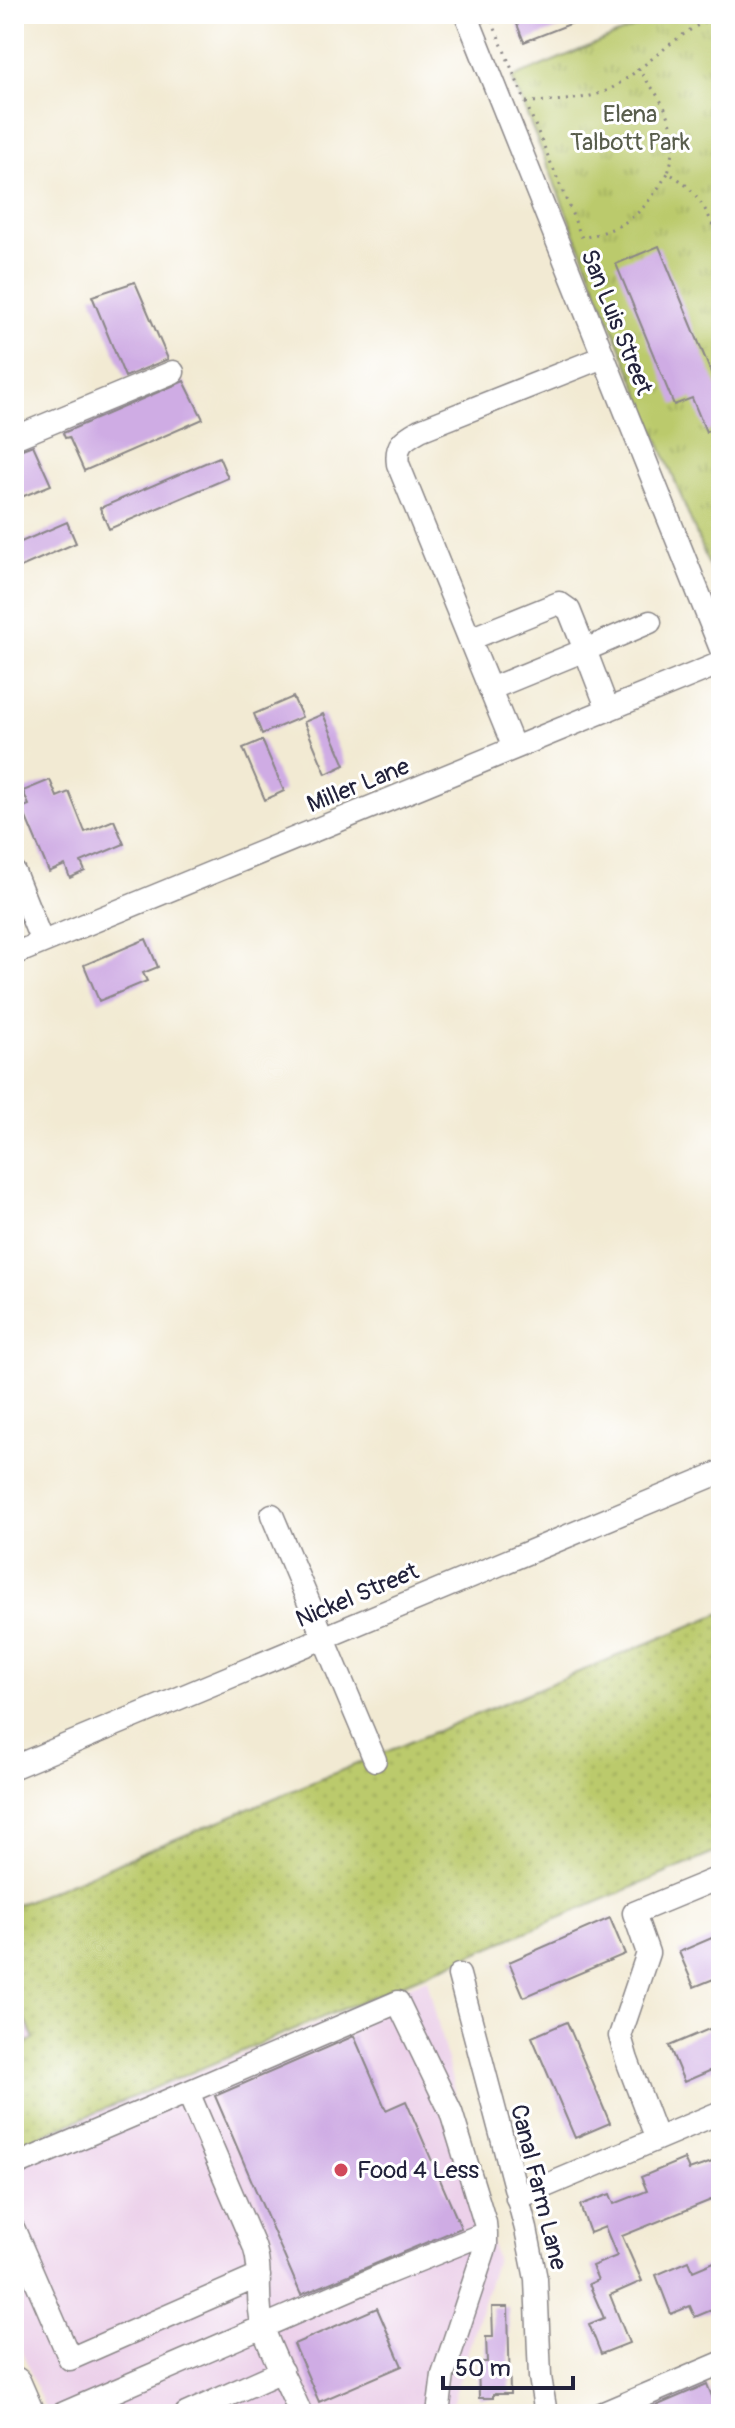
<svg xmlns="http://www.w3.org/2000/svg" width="735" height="2428" font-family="Pangolin,sans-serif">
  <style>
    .built { fill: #ecd1ea }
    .grass { fill: url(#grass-dots); stroke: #6e7654; stroke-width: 2 }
    .park { fill: url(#park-tufts); stroke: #6e7654; stroke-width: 2 }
    .building { fill: #cface4 }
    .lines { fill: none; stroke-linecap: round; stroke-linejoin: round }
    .minor-casing { stroke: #8a8687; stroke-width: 25 }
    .highway-casing { stroke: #8a8687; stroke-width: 37 }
    .path { stroke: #8a8687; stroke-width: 3; stroke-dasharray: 2 6; stroke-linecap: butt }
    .minor { stroke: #fff; stroke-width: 22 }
    .highway { stroke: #fff; stroke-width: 34 }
    .poi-dot { fill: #d1495b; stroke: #fff; stroke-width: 3 }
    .labels { text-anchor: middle; stroke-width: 6; stroke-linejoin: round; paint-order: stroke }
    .park-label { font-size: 24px; fill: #585d4c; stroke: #fff }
    .street-label { font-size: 24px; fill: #22223b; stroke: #fff }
    .poi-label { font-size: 24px; fill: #22223b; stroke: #fff; text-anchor: start }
  </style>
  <defs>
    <pattern id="grass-dots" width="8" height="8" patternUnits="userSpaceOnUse" patternTransform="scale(2)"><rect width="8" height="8" fill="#bbca6c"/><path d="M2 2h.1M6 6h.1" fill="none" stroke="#a0ad5e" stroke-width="1.8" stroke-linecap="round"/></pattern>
    <pattern id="park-tufts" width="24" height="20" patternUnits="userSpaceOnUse" patternTransform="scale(2)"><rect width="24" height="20" fill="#bbca6c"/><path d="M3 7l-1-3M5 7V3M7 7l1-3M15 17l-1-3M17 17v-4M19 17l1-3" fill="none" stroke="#a0ad5e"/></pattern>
  </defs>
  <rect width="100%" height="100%" fill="#fff"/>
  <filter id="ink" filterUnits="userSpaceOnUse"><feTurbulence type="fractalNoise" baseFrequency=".0125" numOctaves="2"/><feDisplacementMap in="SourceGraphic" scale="16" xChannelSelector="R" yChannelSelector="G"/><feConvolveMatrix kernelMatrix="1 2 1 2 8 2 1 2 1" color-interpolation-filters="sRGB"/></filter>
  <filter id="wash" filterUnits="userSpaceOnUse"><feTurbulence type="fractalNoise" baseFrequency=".006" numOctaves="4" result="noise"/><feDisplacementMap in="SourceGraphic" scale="32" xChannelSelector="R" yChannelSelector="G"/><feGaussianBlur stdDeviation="1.8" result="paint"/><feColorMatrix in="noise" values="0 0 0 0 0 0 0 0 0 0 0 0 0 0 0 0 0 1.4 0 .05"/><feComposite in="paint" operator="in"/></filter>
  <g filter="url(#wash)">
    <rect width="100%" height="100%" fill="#f2ead3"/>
    <!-- built -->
    <path class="built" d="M427,1979l69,280 -47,155h-402l-33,-82v-185z
      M14,1993l20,46 -20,9z"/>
    <!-- grass -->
    <path class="grass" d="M721,1613v237l-707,297v-99l20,-9 -20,-46v-87z"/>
    <!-- park -->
    <path class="park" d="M667,14h54v581l-209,-517z"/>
    <g id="blocks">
      <!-- building -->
      <path class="building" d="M513,14h80v1l-69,27z
        M659,246l58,141 4,-2v40l-15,7 -14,-34 -18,7 -58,-141z
        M135,282l33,77 -43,18 -33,-81z
        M184,381l19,38 -119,52 -15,-34 -4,1 -2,-5z
        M33,445l18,40 -37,15v-48z
        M219,457l9,21 -119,51 -9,-21z
        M67,522l9,21 -62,27v-25z
        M293,697l9,20 -40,17 -8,-20z
        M323,714l22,51 -19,9 -22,-52z
        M262,740l22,51 -19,9 -22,-52z
        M50,780l7,17 12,-5 16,40 29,-12 10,24 -43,18 4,9 -15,7 -5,-13 -16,7 -27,-64 7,-3 -6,-14z
        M146,939l12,28 -15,6 4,8 -48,20 -15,-36z
        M610,1918l15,36 -101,43 -15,-35z
        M721,1934v42l-27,11 -15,-35z
        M567,2022l43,101 -35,15 -43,-101z
        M721,2024v42l-37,16 -15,-36z
        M354,2036l32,74 20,-9 55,127 -160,67 -86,-199z
        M684,2159l5,11 32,-11v37l-99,40 20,45 -32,14 19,48 -28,11 -12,-30 15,-6 -15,-34 9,-4 -6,-14 25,-10 -12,-29 -15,6 -10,-28 30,-11 4,10 33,-13 -6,-14z
        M721,2259v47l-26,11 -5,-11 -19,8 -15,-39 33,-14 4,10z
        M492,2307h16l2,87h-17v4h-14l-1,-36h9l-1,-25h7z
        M377,2308l25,58 -83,36 -25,-58z
        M707,2384l12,30h-82z"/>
    </g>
  </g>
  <g filter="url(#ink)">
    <use href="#blocks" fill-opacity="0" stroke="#8a8687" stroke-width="2"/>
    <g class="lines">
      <defs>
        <path id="minor" d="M466,14l255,635
          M14,438l159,-66
          M470,639l89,-36 10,7 16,40 -95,39
          M608,710l-23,-60 65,-28
          M514,748l-116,-284c-3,-20 6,-25 22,-34l183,-73
          M14,872l28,70
          M14,954l707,-291
          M272,1515l103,245
          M14,1767l707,-295
          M459,1975l67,254 10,50 4,98 6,37
          M657,2139l-30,-79 -7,-24 28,-83 -14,-40 87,-36
          M14,2166l174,-74 66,154c9,26 1,54 9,81 8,26 27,61 38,87
          M517,2198l204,-86
          M14,2230l56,129 189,-83
          M62,2414l318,-138 106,-43 -1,-10 -34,-111 -53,-110 -210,90
          M186,2414l96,-43
          M438,2414l5,-39 43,-130v-12
          M601,2414l120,-51"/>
        <path id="highway" d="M14,2384l13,30"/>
      </defs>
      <!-- minor casing -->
      <use href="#minor" class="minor-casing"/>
      <!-- highway casing -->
      <use href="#highway" class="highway-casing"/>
      <!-- path -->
      <path class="path" d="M489,14l93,224c47,-11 60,-24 86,-65
        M637,68c28,36 46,59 31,105 30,15 41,42 53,71
        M526,102c26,-1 63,-1 86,-14 37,-22 67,-59 109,-73"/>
      <!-- minor -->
      <use href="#minor" class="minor"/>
      <!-- highway -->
      <use href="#highway" class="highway"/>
    </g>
  </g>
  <!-- markers -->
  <circle class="poi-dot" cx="341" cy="2170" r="8"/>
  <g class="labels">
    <!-- park labels -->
    <g class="park-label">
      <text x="630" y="122">Elena<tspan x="630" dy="28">Talbott Park</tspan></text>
    </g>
    <!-- street labels -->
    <g class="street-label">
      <text transform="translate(617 322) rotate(68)" y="8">San Luis Street</text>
      <text transform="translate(358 785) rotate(-22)" y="8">Miller Lane</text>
      <text transform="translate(357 1595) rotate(-23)" y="8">Nickel Street</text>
      <text transform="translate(539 2187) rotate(76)" y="8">Canal Farm Lane</text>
    </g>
    <!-- poi labels -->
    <g class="poi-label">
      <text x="357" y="2178">Food 4 Less</text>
    </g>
  </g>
  <!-- margin -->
  <rect width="735" height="2428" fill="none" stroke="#fff" stroke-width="48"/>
  <!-- scale -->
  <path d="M443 2376v12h130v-12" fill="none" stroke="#22223b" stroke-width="4"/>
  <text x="455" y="2376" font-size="24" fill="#22223b" stroke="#ffffff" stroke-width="6" paint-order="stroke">50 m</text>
</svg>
